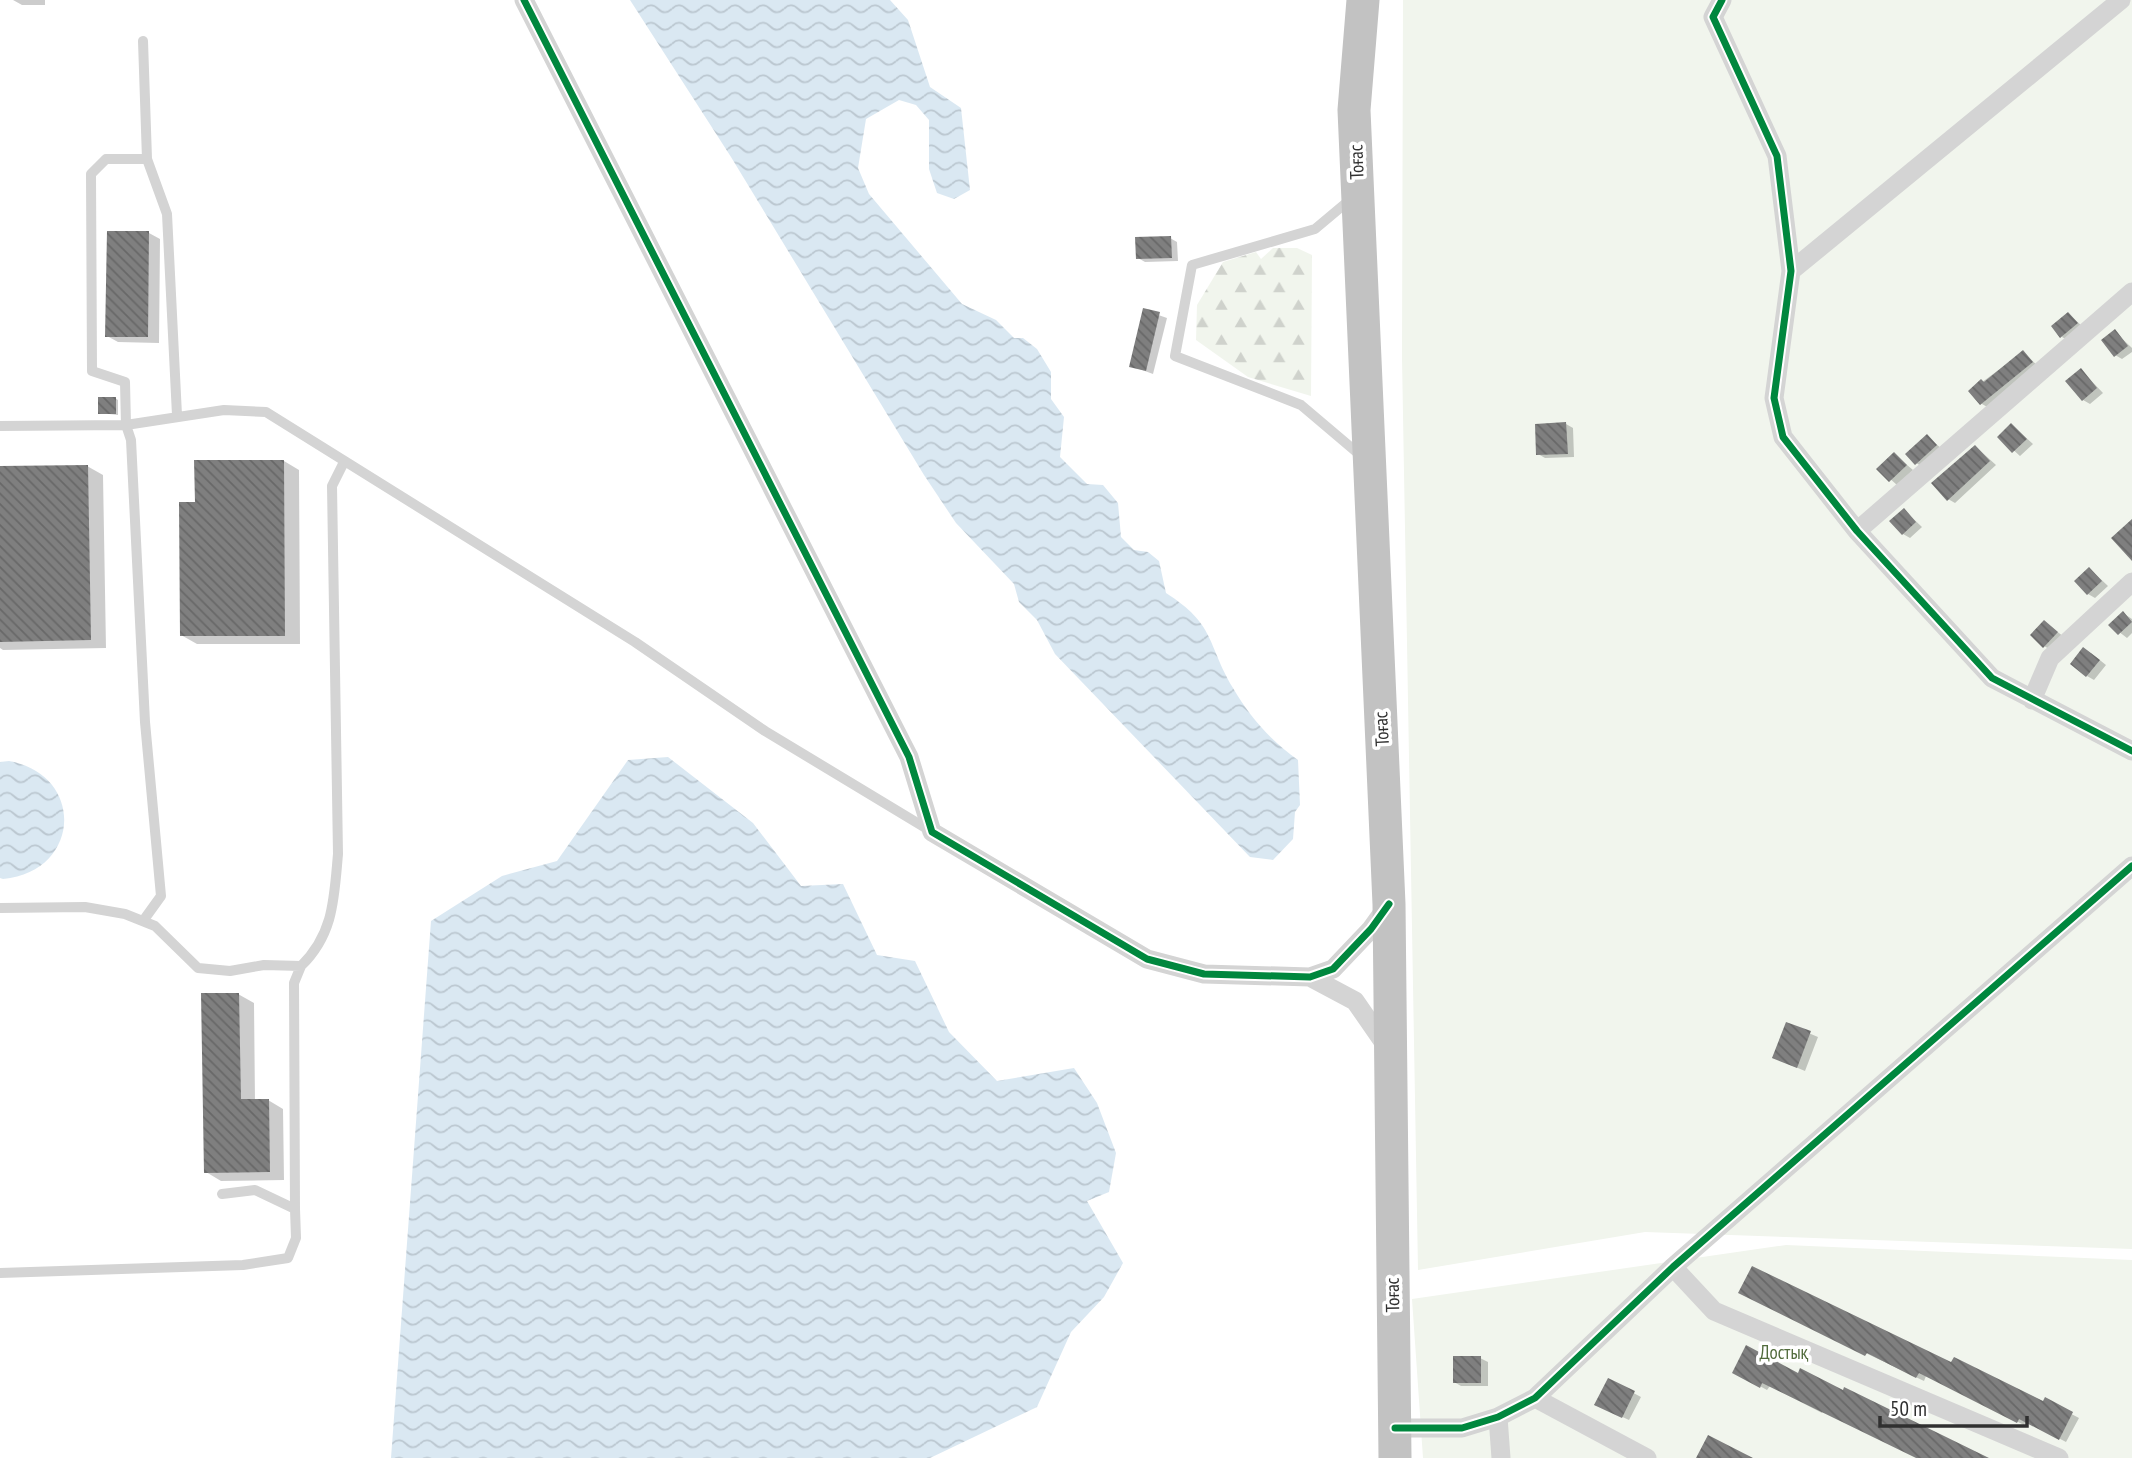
<svg xmlns="http://www.w3.org/2000/svg" width="2132" height="1458" font-family="'PT Sans Narrow',sans-serif">
  <style>
    .forest { fill: url(#forest-firs) }
    .garden { fill: #f1f5ed }
    .water { fill: url(#water-waves) }
    .shadow { fill: #0003 }
    .building { fill: url(#building-back-hatch) }
    .lines { fill: none; stroke-linecap: round; stroke-linejoin: round }
    .lane { stroke: #d4d4d4; stroke-width: 10 }
    .street { stroke: #d4d4d4; stroke-width: 19 }
    .highway { stroke: #c2c2c2; stroke-width: 33 }
    .cycleway-casing { stroke: #fff; stroke-width: 11 }
    .cycleway { stroke: #00873e; stroke-width: 7 }
    .labels { text-anchor: middle; stroke-width: 7; stroke-linejoin: round; paint-order: stroke }
    .street-label { font-size: 19px; fill: #303030; stroke: #fff }
    .park-label { font-size: 19px; fill: #526c3d; stroke: #fff }
  </style>
  <defs>
    <pattern id="forest-firs" width="22" height="20" patternUnits="userSpaceOnUse" patternTransform="scale(1.75)"><rect width="22" height="20" fill="#f1f5ed"/><path d="M5 1l3.5 6h-7zM16 11l3.5 6h-7z" fill="#cfd2cc"/></pattern>
    <pattern id="water-waves" width="16" height="10" patternUnits="userSpaceOnUse" patternTransform="scale(1.75)"><rect width="16" height="10" fill="#dae8f2"/><path d="M0 5q4-4 8 0t8 0" fill="none" stroke="#bbc7d0"/></pattern>
    <pattern id="building-back-hatch" width="6" height="6" patternUnits="userSpaceOnUse" patternTransform="scale(1.75)"><rect width="6" height="6" fill="#7f7f7f"/><path d="M-1 5l2 2M0 0l6 6M5-1l2 2" fill="none" stroke="#686868"/></pattern>
  </defs>
  <rect width="100%" height="100%" fill="#fff"/>
  <!-- forest -->
  <path class="forest" d="M1273,248h24l15,7 -1,141 -63,-19 -52,-37 1,-35 26,-43 33,-10 5,7z"/>
  <!-- garden -->
  <path class="garden" d="M1403,0h729v1249l-487,-17 -227,38 -16,-912z
    M1786,1245l346,15v198h-709l-11,-159z"/>
  <!-- water -->
  <path class="water" d="M630,0h260l18,20 22,67 31,21 9,82 -16,9 -17,-6 -8,-24v-49l-13,-15 -17,-5 -33,19 -8,49 11,26 93,110 34,16 18,18h9l14,11 14,23v27l13,18 -4,40 27,27 16,1 15,18 3,34 13,13 14,2 11,9 7,32c50,32 40,49 67,95 16,28 38,53 65,72l2,45 -5,7 -2,27 -20,21 -23,-3 -195,-203 -18,-34 -18,-18 -5,-18 -58,-61 -32,-48 -193,-318z
    M668,757l85,66 48,63 42,-2 34,71 38,6 34,71 48,49 77,-13 23,35 19,50 -7,39 -22,9 36,62 -19,34 -33,35 -34,75 -107,51h-539l40,-537 71,-45 55,-15 71,-101z
    M9,761c77,14 72,111 -6,118l-3,-1v-116z"/>
  <!-- shadow -->
  <path class="shadow" d="M13,0h32v5h-23z
    M149,233l11,6 -1,104 -41,-1 -11,-6z
    M1170,238l7,4 1,19 -33,1 -7,-4z
    M1144,310l23,8 -14,56 -22,-8z
    M2069,314l15,14 -15,13 -7,-4z
    M2115,332l17,16v4l-10,7 -7,-4z
    M2023,352l16,15 -50,41 -7,-4 -12,-13z
    M2081,370l22,23 -13,11 -7,-4z
    M115,398l3,2v15l-18,-2z
    M1566,424l7,4 1,29 -29,1 -7,-4z
    M2012,425l21,19 -13,12 -21,-19z
    M1927,436l16,14 -20,17 -7,-4z
    M1976,447l20,18 -41,38 -7,-4z
    M1894,454l19,16 -16,15 -18,-16z
    M284,461l15,9 1,174h-103l-16,-9 15,-131z
    M87,466l16,9 3,173 -103,2 -3,-2v-180z
    M1904,510l18,17 -12,11 -7,-4z
    M2090,569l18,17 -13,12 -7,-4z
    M2123,613l9,6v14l-5,5 -17,-13z
    M2045,622l19,15 -13,13 -7,-4z
    M2091,653l15,12 -12,15 -7,-4z
    M238,994l16,9 1,98 13,-1 15,9 1,71 -63,1 -15,-9z
    M1787,1024l31,13 -13,34 -31,-13z
    M1747,1296l205,69 91,38 2,-3 34,18 -13,24 -40,-21 -2,4 -98,-49 -2,5z
    M1480,1358l8,4v24h-27l-7,-4z
    M1734,1372l65,3 187,83h-64l-99,-48 -1,3 -52,-27 -3,4z
    M1609,1380l32,17 -12,23 -26,-12z"/>
  <!-- building -->
  <path class="building" d="M107,231h42l-1,106h-43z
    M1171,236l1,22 -36,1 -1,-22z
    M1143,308l17,4 -14,59 -17,-4z
    M2068,312l10,11 -18,15 -9,-12z
    M2115,329l13,17 -14,11 -13,-17z
    M2023,350l10,12 -53,43 -12,-14 13,-12 3,3z
    M2081,368l16,20 -15,13 -17,-20z
    M98,397h18v17h-18z
    M1566,422l2,32 -32,1 -1,-31z
    M2011,423l16,16 -15,14 -15,-16z
    M1927,434l10,11 -22,20 -10,-11z
    M1975,445l15,16 -43,40 -16,-18z
    M1894,452l13,13 -18,17 -13,-13z
    M194,460h90l1,176h-105l-1,-134h16z
    M88,465l3,175 -91,2v-176z
    M1904,508l12,14 -14,13 -13,-14z
    M2132,519v42l-21,-23z
    M2089,567l13,14 -15,14 -13,-14z
    M2123,611l9,11 -14,13 -10,-10z
    M2044,620l14,12 -15,16 -13,-13z
    M2083,647l17,13 -14,17 -16,-13z
    M201,993h38l2,106h28l1,73 -66,1z
    M1786,1022l25,9 -14,37 -25,-10z
    M1752,1266l199,96 3,-5 89,44 2,-4 28,15 -14,28 -40,-21 -2,4 -98,-50 -3,5 -49,-25 -2,3 -127,-63z
    M1746,1345l52,28 2,-5 43,22 1,-3 145,71h-73l-154,-75 -2,5 -28,-15z
    M1453,1356h28v27h-28z
    M1608,1378l27,13 -13,27 -28,-13z
    M1708,1435l45,23h-57z"/>
  <g class="lines">
    <!-- lane -->
    <path class="lane" d="M143,41l4,118
      M1352,198l-37,31 -123,36 -17,91 126,49 59,50
      M0,426l126,-1 98,-15 42,2 369,230 130,89 164,99
      M0,908l85,-1 40,7 30,12 43,42 32,3 34,-6 37,1c33,-32 33,-68 37,-112l-6,-368 12,-24
      M143,921l18,-25 -16,-174 -14,-282 -5,-15 -1,-43 -33,-11 -1,-197 15,-15h41l20,55 10,201
      M295,1209l-1,-226 7,-17
      M0,1273l243,-8 45,-7 8,-20 -1,-29 -40,-19 -33,4"/>
    <!-- street -->
    <path class="street" d="M524,0l385,757 23,75 215,127 57,15 106,3 23,-8 38,-40 15,-21
      M1722,0l-9,17 64,139 14,115 -17,127 9,39 74,94 135,147 140,73
      M1791,271l330,-271
      M1857,531l275,-239
      M2032,700l18,-42 82,-76
      M1310,977l45,24 34,49
      M1673,1267l41,44 345,147
      M1535,1398l112,60
      M1498,1417l3,41
      M1395,1428h67l36,-11 37,-19 138,-131 459,-401"/>
    <!-- highway -->
    <path class="highway" d="M1363,0l-9,110 35,794 6,554"/>
    <defs>
      <path id="cycleway" d="M524,0l385,757 23,75 215,127 57,15 106,3 23,-8 38,-40 18,-25
        M1722,0l-9,17 64,139 14,115 -17,127 9,39 74,94 135,147 140,73
        M1395,1428h67l36,-11 37,-19 138,-131 459,-401"/>
    </defs>
    <!-- cycleway casing -->
    <use href="#cycleway" class="cycleway-casing"/>
    <!-- cycleway -->
    <use href="#cycleway" class="cycleway"/>
  </g>
  <g class="labels">
    <!-- street labels -->
    <g class="street-label">
      <text transform="translate(1356 162) rotate(-92)" y="7">Тоғас</text>
      <text transform="translate(1381 729) rotate(-93)" y="7">Тоғас</text>
      <text transform="translate(1392 1295) rotate(-91)" y="7">Тоғас</text>
    </g>
    <!-- park labels -->
    <g class="park-label">
      <text x="1784" y="1359">Достық</text>
    </g>
  </g>
  <!-- scale -->
  <path d="M1880 1416v10h147v-10" fill="none" stroke="#303030" stroke-width="3.5"/>
  <text x="1890" y="1416" font-size="21" fill="#303030" stroke="#ffffff" stroke-width="5" paint-order="stroke">50 m</text>
</svg>
